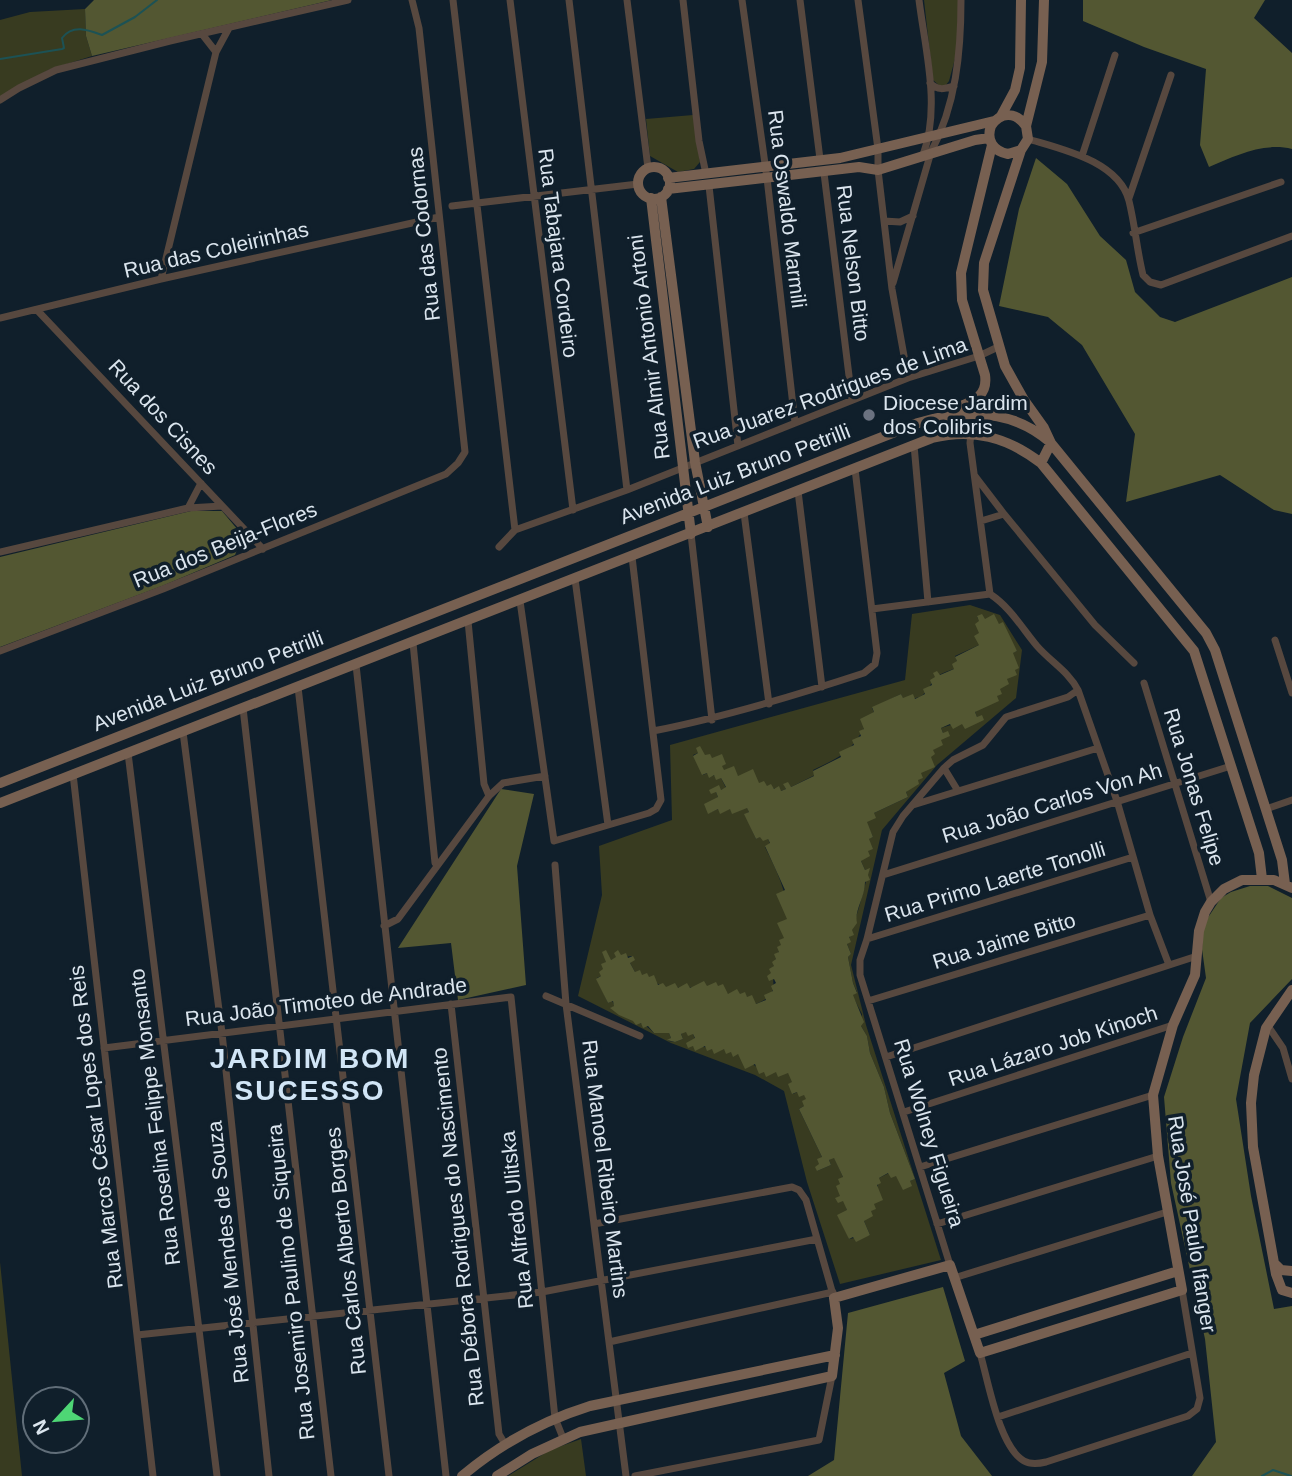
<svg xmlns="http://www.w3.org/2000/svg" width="1292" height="1476" font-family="Helvetica,sans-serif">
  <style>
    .green { fill: #383b20; fill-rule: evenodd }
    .forest { fill: #535732 }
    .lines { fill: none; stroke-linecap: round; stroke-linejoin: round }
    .stream { stroke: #1c5255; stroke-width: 2 }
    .street { stroke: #57483f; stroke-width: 7 }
    .secondary { stroke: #776051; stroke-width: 10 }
    .worship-dot { fill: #6b7280; stroke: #101f2b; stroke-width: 2.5 }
    .labels { text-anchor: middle; stroke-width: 7; stroke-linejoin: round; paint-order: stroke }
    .street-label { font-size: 21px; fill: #dbe5ee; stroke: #101f2b }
    .poi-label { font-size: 21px; fill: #dbe5ee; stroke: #101f2b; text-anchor: start }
    .district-label { font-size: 28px; font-weight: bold; letter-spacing: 2px; fill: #d1e5f6; stroke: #101f2b }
  </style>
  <rect width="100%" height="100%" fill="#101f2b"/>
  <!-- green -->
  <path class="green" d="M924,0h35v44l-10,37 -3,4 -5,2 -8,-7z
    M85,9l1,27 6,20 -44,14 -48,28v-78l30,-8z
    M693,115l7,47 -6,7 -16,3 -28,-16 -4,-37z
    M970,605l30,10 22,35 -6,48 -79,67 -55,65 -31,135 15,60 75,235 -101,24 -33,-102 -23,-91 -29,-16 -84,-32 -93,-47 24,-101 -3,-49 73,-26 -2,-75 235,-65 7,-66zM977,617l22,7 18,27 -5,2 2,17 -15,19 -2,7 -22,16 2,5 -36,11 2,5c-2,6 -5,10 -9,15 -10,17 -14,30 -28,44l2,5 -34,16 -8,9 7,15 -5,2v12l-7,10 4,9 4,-1c-6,26 -13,50 -22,75l4,10 -3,3 5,26 4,9 -5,3 10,19 -1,12 6,10 3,17 14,34 6,26 25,66 -5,2 -21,-8 -10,5 -5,26 -10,17 6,14 -21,4c-1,-9 0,-20 -2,-29 -3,-12 -8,-20 -4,-33l-9,-20 -5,3 2,5 -14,6 5,-14 -23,-48 5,-3 3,-7 -3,-5 -7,-2 -4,2v-12l-5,-10h-24l-26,-18 -14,-5 -31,-3 2,-7 -2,-5 -7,-3 -5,3 2,5 -8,3 -7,-1 3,-3 -2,-5h-15c-11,-13 -30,-14 -43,-25l4,-2 -3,-5 -4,2 -11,-25 4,-2 5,-14 10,-4 16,-2 -2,7 5,9 31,16 52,-1 10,7 19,3 9,7c26,-11 14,-19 18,-39 2,-9 7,-17 10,-25 10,-36 -4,-62 -19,-93l5,-3 -2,-5 -7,-3 -5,3 -11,-25 4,-2 -2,-5 -29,2 -9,4 9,-16 -2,-5 10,-4 -5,-10 -14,-5 -4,2 -10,-20 5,-2 14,5 12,13 57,20 5,-2 -2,-4 7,2 24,-12 -2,-5c39,-18 39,-22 61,-58l-2,-4 29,-14 2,5c21,0 21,-4 31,-20 4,-5 14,-8 20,-10l3,-8 -2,-5 24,-11 1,-24z
    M0,1262l22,214h-22z
    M581,1439l5,37h-78l42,-26z"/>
  <!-- forest -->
  <path class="forest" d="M94,0h238l-240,56 -6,-20 -1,-27z
    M1083,0h182l-11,18 38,35v96c-29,-7 -57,7 -83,18l-9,-22 6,-76 -62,-22 -61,-26z
    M1036,158l31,26 33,52 26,24 9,32 25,25 15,5 117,-45v237l-18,-4 -54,-35 -94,27 9,-68 -53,-89 -34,-28 -49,-11 20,-97z
    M191,511h31l21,25 -8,19 -73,31 -162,61v-90z
    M982,614l3,5 9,-5 5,10 4,-2 14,29 -4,2 6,15 -4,2 2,5 -10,4 2,5 -9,5 2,5 -5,2 2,5 -24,11 2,5 5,-2 2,5 -19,9 -3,-5 -9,5 -3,-5 -9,4 2,5 5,-2 2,5 -9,4 2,5 -10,5 2,4 -4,3 4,10 -14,6 2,5 -5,2 1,4 -13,8 2,5 -34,16 2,5 -9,4 6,15 -4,2 4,10 -5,2 2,5 -9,5 4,9 5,-2 -2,7 2,5 -5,2c0,16 -11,28 -8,41l-5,7 2,5 -5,2 2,5 -4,2 4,10 -3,3 5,26 4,10 -4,2 11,27 -3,4 6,10 3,17 14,34 6,26 25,66 -5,2 2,5 -9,4 -7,-14 -5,2 -3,-5 -9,5 2,5 -4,2 6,15 -9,4 2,5 -5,2 2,5 -9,5 6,14 -14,7 -3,-5 -4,2 -12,-24 10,-5 -4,-9 -5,2 -3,-5 5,-2 -4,-10 4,-2 -2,-5 5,-2 -9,-19 -5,2 2,5 -14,6 -2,-4 4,-3 -2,-5 5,-2 -23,-48 5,-3 -2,-5 4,-2 -2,-4 -5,2 -2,-5 -5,2 -4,-10 4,-2 -4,-9 -10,4 -2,-5 -10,5 -2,-5 -5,2 -4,-10 -10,5 -7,-15 -5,3 -2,-5 -5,2 -2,-5 -10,5 -2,-5 -5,2 -2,-5 -10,5 -2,-5 -5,2 -2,-5 9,-5 -2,-4 -5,2 -2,-4 -5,2 2,5 -8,3 -8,-2 4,-2 -2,-5h-15l-6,-7 -5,2 -2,-5 -5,2 -3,-4 -14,-6 -9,-7 4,-2 -1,-5 -5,2 -12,-24 5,-3 -2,-4 4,-3 -2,-5 5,-2 -4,-10 4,-2 5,10 5,-3 -2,-4 4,-3 3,5 5,-2 2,5 5,-2 2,4 -5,3 5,9 5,-2 2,5 5,-2 2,4 5,-2 4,10 5,-2 3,4 9,-4 3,5 9,-5 3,5 14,-7 3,5 9,-4 2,4 5,-2 5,10 9,-5 3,5 5,-2 2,5 5,-2 4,9 10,-4 -2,-5 9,-4 -2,-5 5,-3 -2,-4 -5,2 -2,-5 4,-3 -2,-4 5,-3 -2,-4 4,-3 -2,-5 5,-2 -2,-5 4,-2 -2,-5 5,-2 -7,-15 10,-4 -11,-25 9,-4 -20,-44 5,-3 -2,-4 -5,2 -3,-4 -4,2 -12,-25 5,-2 -2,-4 -15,6 -2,-5 -10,5 -2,-5 -10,5 -4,-10 14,-7 -2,-5 -5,2 -2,-4 10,-5 2,5 5,-3 -5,-9 -5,2 -2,-5 -5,3 -2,-5 -5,2 -9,-19 5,-3 -2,-5 4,-2 5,9 5,-1 2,4 10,-4 4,10 -4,2 2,4 10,-4 4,10 15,-7 6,14 5,-2 3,5 4,-2 3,5 5,-3 2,5 5,-2 -3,-5 5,-2 3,5 23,-11 -1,-5 28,-14 -2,-5 15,-7 -2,-5 9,-4 -2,-5 5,-2 -4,-10 14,-7 -2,-5 29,-13 2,4 10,-4 2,5 10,-5 -2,-5 9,-4 -2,-5 5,-3 -2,-4 4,-2 3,4 14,-6 -2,-5 5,-3 -2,-4 24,-12 -5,-9 5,-3 -4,-9 4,-3 -2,-5z
    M501,789l33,5 -17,72 9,119 -68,15 -7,-57 -53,5z
    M1250,886h18l24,12v81l-42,44 -14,76 15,97 23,113 18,-3v170h-100l24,-34 -11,-103 -34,-156 -7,-86 19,-60 23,-59 -4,-29 1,-17 4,-13 14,-21 10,-6z
    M943,1287l22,74 -21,12 17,63 31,40h-184l26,-16 14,-147z"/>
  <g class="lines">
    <!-- stream -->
    <path class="stream" d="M0,59l62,-10 2,-1 -2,-10c11,-14 26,-8 40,-3l33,-18 22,-17
      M1262,1476l11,-6 18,6"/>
    <!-- street -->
    <path class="street" d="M453,0l62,530
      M510,0l63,510
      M569,0l58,490
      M627,0l21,168
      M683,0l16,141 7,33
      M742,0l25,178 28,245
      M800,0l20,159
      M858,0l20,149v21l14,119 16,89
      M919,0c6,49 22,107 4,155
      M202,34l14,18
      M930,83c8,8 14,6 24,3
      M0,100l19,-12 37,-18 114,-29 178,-41
      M1028,139c33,10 91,22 101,62 6,24 8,50 14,74l7,7 11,3 131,-49
      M1082,156l33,-101
      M824,173l28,227
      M709,186l29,260
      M1129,198l42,-123
      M452,206l186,-22
      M884,221l16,1 13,-6
      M1133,233l148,-51
      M161,279l55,-227 13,-24
      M893,283l38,-131c25,-47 30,-100 30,-152
      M37,310l226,239
      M0,318l161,-39 278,-62
      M971,433l-1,10 20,151
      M914,445l14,157
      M975,476l29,38
      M798,491l24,196
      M188,508l13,-25
      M744,513l25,191
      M981,521l23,-7 91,111 39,38
      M691,534l21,186
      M499,547l16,-17 112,-40 281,-112 71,-22 19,-9
      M0,552l188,-44 34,-2
      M575,579l33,246
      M990,594c20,13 32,34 47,52 14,16 32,26 41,44l39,111 33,114 19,50
      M520,601l34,240 95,-28 7,-4 5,-9 -29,-243
      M872,609l118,-15
      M468,621l16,163 5,12
      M1275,640l17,53
      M413,643l22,220 3,2
      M0,651l163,-62 283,-115 12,-11 7,-11 -46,-424 -7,-28
      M356,665l90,811
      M1144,683l67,219
      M298,687l91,789
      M243,708l88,768
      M653,731c72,-14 141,-35 211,-58l11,-9 2,-11 -22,-184
      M183,732l39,301 47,443
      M128,753l89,723
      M944,768l14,23
      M73,774l80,702
      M913,805l185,-57
      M1266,809l26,-9
      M555,865l11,139 60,472
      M883,875l348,-109
      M384,926l14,-7 91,-123 14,-13 42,-7
      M867,939l266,-82
      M546,996l94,40
      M868,1001l282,-86
      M451,1004l48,430 6,10
      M1268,1026l15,22 9,31
      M104,1048l407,-51 44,421 8,20
      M886,1057l311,-101
      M904,1112l269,-87
      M920,1167l233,-72
      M594,1224l198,-37 7,3 7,10 28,98
      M937,1224l221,-68
      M950,1265l-90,-290v-15l7,-21 26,-107 10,-16 41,-48 9,-8 30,-15 23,-28 62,-20 10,-7
      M954,1278l213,-66
      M137,1335l405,-43 275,-53
      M609,1342l224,-50
      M980,1353c8,27 19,94 44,108 7,4 14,3 22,1l142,-46 9,-7 3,-11 -18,-108
      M998,1417l194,-64
      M635,1476l184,-36 13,-64"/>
    <!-- secondary -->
    <path class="secondary" d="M1001,116l14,-26 5,-22 1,-68
      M1026,126c-10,-14 -25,-15 -35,0 -5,14 2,25 17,28l13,-4 7,-11 -2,-13 16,-64 2,-62
      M1021,150l-37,113 -1,27 22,76 19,34 20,28 7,15 -10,20
      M638 183a16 16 0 1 1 32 0a16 16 0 1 1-32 0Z
      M668,178l172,-20 154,-37
      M668,189l191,-22 19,3 97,-30 14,-2
      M661,197l34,265 13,65
      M651,198l40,336
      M944,413c18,-10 45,-10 41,-38l-23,-75 -1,-27 31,-128
      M0,783l918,-360c46,-14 93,-15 132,19l156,191 9,17 67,210 3,24
      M0,803l932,-365c41,-10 75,-1 109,25l153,188 65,202 3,26
      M1292,990l-26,38 -12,47 -3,28 2,44 23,127 6,16 10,3
      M1276,1265l5,5 11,1
      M974,1335l204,-64
      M462,1476c38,-32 80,-55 128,-70l245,-51
      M497,1476l35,-22 48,-22 252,-56 6,-48 -4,-30 116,-33 30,88 202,-63 -24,-134 -5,-61 20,-70 22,-50 4,-44 6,-19 6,-10 13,-13 18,-9h32l18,8"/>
  </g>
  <!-- markers -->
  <circle class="worship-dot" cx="869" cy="415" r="7"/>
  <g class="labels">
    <!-- street labels -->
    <g class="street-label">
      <text transform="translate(787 209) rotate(83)" y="7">Rua Oswaldo Marmili</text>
      <text transform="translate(424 234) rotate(-96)" y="7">Rua das Codornas</text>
      <text transform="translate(216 250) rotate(-13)" y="7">Rua das Coleirinhas</text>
      <text transform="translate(558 253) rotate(83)" y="7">Rua Tabajara Cordeiro</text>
      <text transform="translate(853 263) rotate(83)" y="7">Rua Nelson Bitto</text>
      <text transform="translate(649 347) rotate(-97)" y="7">Rua Almir Antonio Artoni</text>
      <text transform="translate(830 393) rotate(-20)" y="7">Rua Juarez Rodrigues de Lima</text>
      <text transform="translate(163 417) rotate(47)" y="7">Rua dos Cisnes</text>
      <text transform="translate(735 474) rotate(-21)" y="7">Avenida Luiz Bruno Petrilli</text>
      <text transform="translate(225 545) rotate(-22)" y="7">Rua dos Beija-Flores</text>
      <text transform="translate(208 681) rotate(-21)" y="7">Avenida Luiz Bruno Petrilli</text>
      <text transform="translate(1194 787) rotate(73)" y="7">Rua Jonas Felipe</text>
      <text transform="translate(1052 803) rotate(-17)" y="7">Rua João Carlos Von Ah</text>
      <text transform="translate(995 882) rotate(-17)" y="7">Rua Primo Laerte Tonolli</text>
      <text transform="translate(1004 941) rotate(-17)" y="7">Rua Jaime Bitto</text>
      <text transform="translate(326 1002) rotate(-7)" y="7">Rua João Timoteo de Andrade</text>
      <text transform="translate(1053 1046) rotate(-18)" y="7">Rua Lázaro Job Kinoch</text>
      <text transform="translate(155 1117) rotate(-97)" y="7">Rua Roselina Felippe Monsanto</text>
      <text transform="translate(96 1127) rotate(-97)" y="7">Rua Marcos César Lopes dos Reis</text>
      <text transform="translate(929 1133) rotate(73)" y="7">Rua Wolney Figueira</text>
      <text transform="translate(605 1169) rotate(83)" y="7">Rua Manoel Ribeiro Martins</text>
      <text transform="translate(517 1220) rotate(-96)" y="7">Rua Alfredo Ulitska</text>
      <text transform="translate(1192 1224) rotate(81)" y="7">Rua José Paulo Ifanger</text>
      <text transform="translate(458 1227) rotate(-96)" y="7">Rua Débora Rodrigues do Nascimento</text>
      <text transform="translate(346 1251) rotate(-96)" y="7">Rua Carlos Alberto Borges</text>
      <text transform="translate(228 1252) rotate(-96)" y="7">Rua José Mendes de Souza</text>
      <text transform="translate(291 1282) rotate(-96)" y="7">Rua Josemiro Paulino de Siqueira</text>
    </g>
    <!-- poi labels -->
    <g class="poi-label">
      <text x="883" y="410">Diocese Jardim<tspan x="883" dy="24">dos Colibris</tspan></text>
    </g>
    <!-- district labels -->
    <g class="district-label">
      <text x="310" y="1068">JARDIM BOM<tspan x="310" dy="32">SUCESSO</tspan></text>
    </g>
  </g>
  <!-- north arrow -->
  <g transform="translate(56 1420) rotate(244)"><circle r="33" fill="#101f2b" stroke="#616e79" stroke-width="2"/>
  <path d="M0-5L12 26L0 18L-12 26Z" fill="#4ed675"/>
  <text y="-10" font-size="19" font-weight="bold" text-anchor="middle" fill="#dbe5ee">N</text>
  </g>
</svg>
